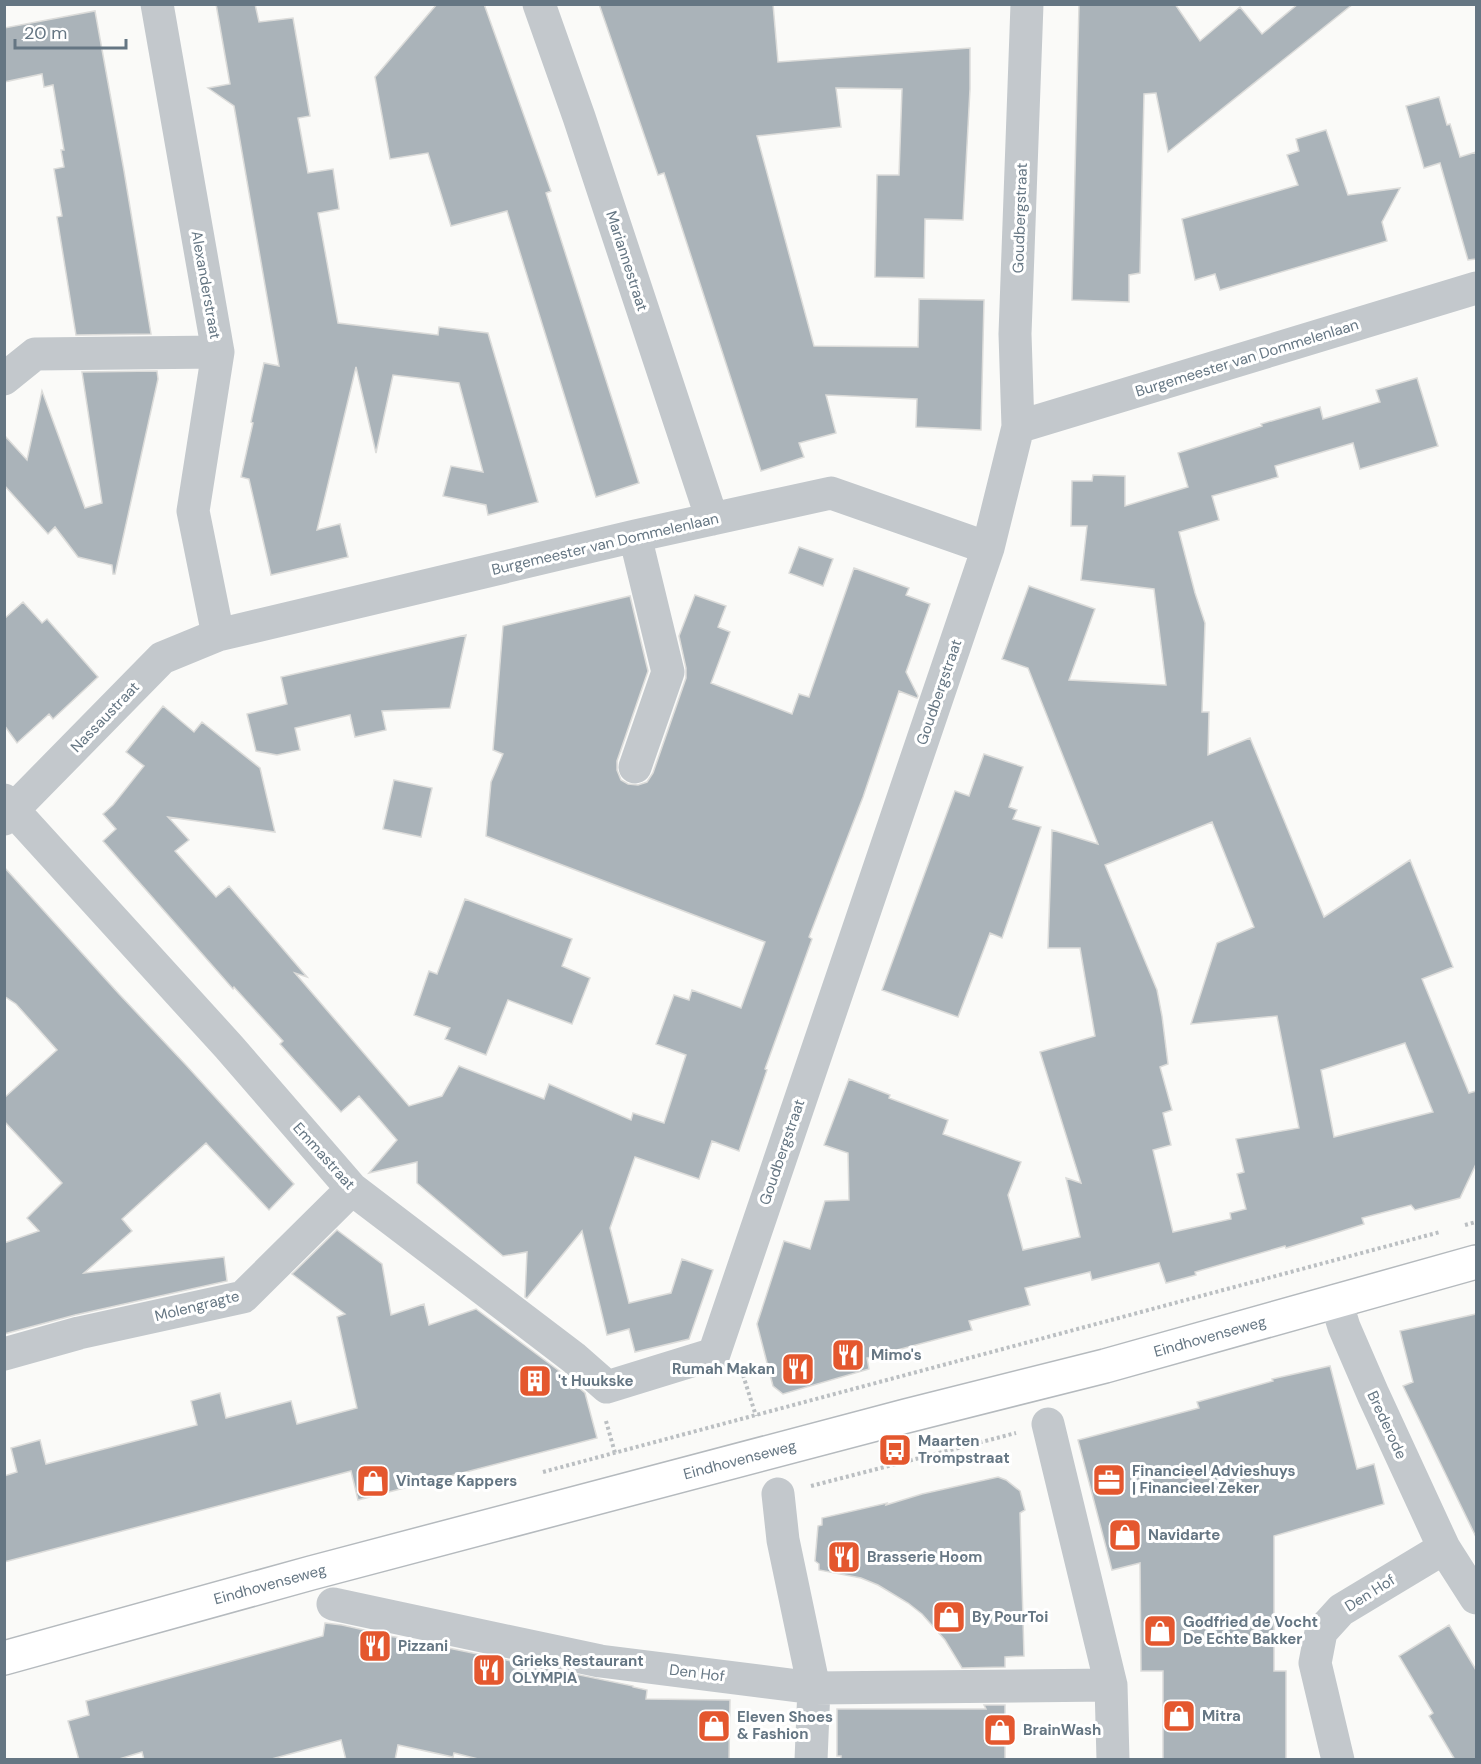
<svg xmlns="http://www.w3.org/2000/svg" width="1481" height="1764" font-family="'DM Sans',sans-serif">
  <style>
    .building { fill: #aab3b9; stroke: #dcdcda; stroke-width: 1.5; fill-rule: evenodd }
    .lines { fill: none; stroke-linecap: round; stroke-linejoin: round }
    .major-casing { stroke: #b5babe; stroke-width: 36 }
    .path { stroke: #bbbfc2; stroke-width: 4; stroke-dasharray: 3 3; stroke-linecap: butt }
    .minor { stroke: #c3c8cc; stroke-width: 33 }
    .major { stroke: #fff; stroke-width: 33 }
    .labels { text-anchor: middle; stroke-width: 6; stroke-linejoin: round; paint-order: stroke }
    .street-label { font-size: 15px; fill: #657683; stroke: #fff }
    .poi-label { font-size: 15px; font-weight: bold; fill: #657683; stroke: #fff; text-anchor: start }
  </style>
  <rect width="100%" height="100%" fill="#fafaf8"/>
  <!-- building -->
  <path class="building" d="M216,4h39l4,18 34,-4 17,98 -12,2 10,55 25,-4 6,40 -21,4 20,110 100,12 1,-8 49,6 50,169 -50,13 -2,-10 -43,-9 8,-30 32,6 -24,-89 -66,-8 -17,78 -20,-86 -39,163 23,-6 8,33 -77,18 -22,-96 -8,-2 12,-54 -2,-1 13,-59 15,3 -45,-260 -26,-18 22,-4z
    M437,4h47l67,187 -5,2 93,290 -43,14 -89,-286 -56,15 -23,-73 -38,6 -15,-82z
    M599,4h174l5,58 192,-14v41l-7,131 -38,-1 -1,59 -49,-1 2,-102h22l3,-86 -66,-1 5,39 -84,9 57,210 104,1 1,-48 65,1 -3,130 -65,-3 1,-28 -91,-4 10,38 -37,10 5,14 -43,14 -97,-298 -6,2z
    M1079,4h96l25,37 40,-34 22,27 36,-30h55l-185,148 -12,-59 -12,1 -4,179 -11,2v27l-57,-2z
    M95,11l29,160 27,163 -75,1 -19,-118 5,-1 -8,-47 10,-2 -3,-17h3l-11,-65 -9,2 -2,-13 -38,8v-54z
    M1439,97l8,28 3,-1 10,33 16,-5v107l-8,1 -28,-97 -16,5 -18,-62z
    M1326,130l22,65 52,-7 -18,34 5,19 -167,49 -5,-16 -20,6 -13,-61 116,-34 -11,-30 12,-4 -3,-12z
    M157,371l1,8 -43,195h-2l-1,-9 -34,-8 -23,-30 -7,7 -44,-49v-50l23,25 15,-69 43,117 17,-5 -20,-131z
    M1417,378l21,68 -78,23 -7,-26 -78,23 3,11 -66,19 7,24 -40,12 16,61 10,30 -3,89h7l-1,43 42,-17 74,179 86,-57 43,107 -31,12 47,114 7,-2v73l-16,34 -45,12 -4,-5 -49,13 2,6 -38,12 -40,12 -1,-2 -90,26 1,3 -30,8 -7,-20 -67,17 -2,-8 -65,16 5,17 -61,16 3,9 -105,28 2,11 -86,25 -10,-8 -16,-62 27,-83 26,8 15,-48 24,-1 -1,-47 -24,-8 25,-66 41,16 -1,3 59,22 -5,14 78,28 -13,33 15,55 57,-13 -14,-59 15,5 -41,-131 55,-16 -15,-88h-32l4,-118 46,14 -70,-176 -26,-9 27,-73 66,23 -26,71 97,5 -12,-96 -73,-9 6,-54h-16l1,-45h20l1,-6 32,1v30l63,-19 -10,-34 84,-27 -1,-2 59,-17 3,12 57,-17 -4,-12zM1212,822l42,105 -37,16 -26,81 86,-8 22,112 -63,11 8,33 -7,2 9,35 -16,4 1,6 -58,13 -20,-82 18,-5 -8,-32 9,-3 -12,-43 8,-3 -6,-48 -5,-26 -52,-125zM1405,1043l28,69 -99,25 -13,-67z
    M799,547l34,12 -10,27 -34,-13z
    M854,568l55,20 -3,7 24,9 -24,68 12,24 -1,2 -18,-7 -36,106 -54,140 3,2 -47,130 2,1 -28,81 -27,-10 -13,38 -64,-22 -25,71 19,75 42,-10 11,-34 31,11 -24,69 -54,13 -6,-23 -22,6 -25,-104 -55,67 -2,-1 2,-45 -24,4 -86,-73v-21l-48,11 28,-33 -38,-44 -18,16 -61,-68 3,-3 -49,-54 -1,2 -130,-148 13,-12 -13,-15 10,-9 31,-39 -18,-14 37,-46 31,26 8,-10 58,46 15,64 -107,-15 21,23 -14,11 41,46 13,-11 78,91 -12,-4 114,133 33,-10 17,-30 85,33 5,-15 82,36 2,-7 31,10 22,-68 -30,-11 18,-49 15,5 3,-10 49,18 24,-66 -279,-106 5,-54 12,-28 -10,-4 10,-124 127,-30 18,75 -31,90v9l4,10 7,4 10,1 9,-3 6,-9 33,-95v-10l-7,-32 16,-41 31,11 -8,21 12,5 -19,51 81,31 7,-20 10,3z
    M23,602l19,21 5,-4 51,58 -45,42 -4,-5 -32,29 -13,-18v-106z
    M466,635l-16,73 -68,3 4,19 -31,7 -5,-22 -55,13 5,22 -23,5 -21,-4 -9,-37 40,-10 -6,-27z
    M984,754l39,13 -14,40 8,3 -4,9 28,8 -39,111 -12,-5 -32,84 -76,-27 73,-199 14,5z
    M394,780l38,8 -11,49 -38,-8z
    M4,867l115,127 66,70 109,120 -25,26 -63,-67 -84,76 10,12 -48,42 140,-16 3,24 -152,34 -71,19v-91l35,-12 -12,-13 35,-35 -58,-62v-23l53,-48 -41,-46 -12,-8z
    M465,899l107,40 -10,27 28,12 -18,46 -64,-24 -22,55 -41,-16 5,-11 -36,-13 15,-44 8,3z
    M337,1230l45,34 9,51 33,-11 5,21 47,-16 90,67 19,17 12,45 -239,62 -7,-29 -347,91v-86l13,-4 -6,-24 29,-8 6,24 151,-39 -6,-24 29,-8 6,25 65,-17 6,23 60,-16 -20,-91 8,-3 -53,-40z
    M1476,1314v223l-73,-151 10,-4 -13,-51z
    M1330,1366l27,103 17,-5 10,40 -110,32v135h12v89h-123v-89h-22l-1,-108 -28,7 -34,-130 121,-32 -2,-6 76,-21 -1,-2z
    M998,1477l8,3 14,11 5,19 -5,3 4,143 -19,1v10l-43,1 -17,-28 -23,-26 -14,-11 -30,-18 -17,-7 -42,-8v-6l-4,-3 3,-35 4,-1v-7l65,-15 -1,2 36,-11z
    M325,1623l17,2 31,7v2l22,3 238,49v1l14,3 -1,9 84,1 -1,60h-247l-28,-7 -1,4 -55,-12 -3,15h-49l-5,-20 -73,20h-124l-2,-8 -26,8h-37l-11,-39 21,-6 -3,-14 237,-65z
    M1449,1625l27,45v90h-21l-26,-44 4,-3 -34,-57z
    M984,1705h21v55h-164v-4h-4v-47h149z"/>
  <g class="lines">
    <defs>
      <g id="major">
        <path id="s1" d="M4,1658l307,-85 595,-157 199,-50 371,-104"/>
      </g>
    </defs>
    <!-- major casing -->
    <use href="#major" class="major-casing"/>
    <!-- path -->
    <path class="path" d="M1465,1225l11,-3
      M743,1375l13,41
      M606,1421l9,32
      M543,1472l897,-240
      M811,1486l205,-53"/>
    <!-- minor -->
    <path class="minor" d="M157,4l61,348 -25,159 25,124
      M539,4l40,113 133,402
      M4,379l31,-25 183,-2
      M1018,427l458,-139
      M635,767l33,-95 -33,-136
      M4,800l225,247 123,142 222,169 33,29 107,-33 274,-806 30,-121 -3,-93 12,-330
      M4,819l158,-161 56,-23 417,-99 196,-43 157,55
      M1336,1301l8,26 29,67 71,154 32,50
      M4,1354l75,-21 164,-36 109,-108
      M1048,1424l63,261 2,75
      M778,1494l5,46 31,148 -3,72
      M333,1604l267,57 214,27 297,-3
      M1338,1760l-23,-97 6,-31 20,-22 103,-62"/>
    <!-- major -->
    <use href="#major" class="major"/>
  </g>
  <!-- icons -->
  <defs>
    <symbol id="restaurant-square" viewBox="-11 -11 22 22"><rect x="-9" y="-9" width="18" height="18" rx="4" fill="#e4572e" stroke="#fff"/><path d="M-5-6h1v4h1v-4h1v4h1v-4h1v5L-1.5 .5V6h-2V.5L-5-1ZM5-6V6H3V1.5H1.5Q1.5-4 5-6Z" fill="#fff"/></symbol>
    <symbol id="building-square" viewBox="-11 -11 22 22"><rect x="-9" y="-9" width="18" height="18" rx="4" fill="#e4572e" stroke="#fff"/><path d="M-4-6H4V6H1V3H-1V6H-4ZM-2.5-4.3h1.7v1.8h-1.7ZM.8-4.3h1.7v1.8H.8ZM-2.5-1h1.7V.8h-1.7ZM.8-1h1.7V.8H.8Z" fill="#fff"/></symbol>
    <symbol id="bus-square" viewBox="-11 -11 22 22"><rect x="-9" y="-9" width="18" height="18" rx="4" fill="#e4572e" stroke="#fff"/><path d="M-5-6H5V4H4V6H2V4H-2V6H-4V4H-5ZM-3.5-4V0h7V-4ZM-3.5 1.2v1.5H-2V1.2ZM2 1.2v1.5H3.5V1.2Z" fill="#fff"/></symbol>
    <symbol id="office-square" viewBox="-11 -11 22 22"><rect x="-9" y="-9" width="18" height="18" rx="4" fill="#e4572e" stroke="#fff"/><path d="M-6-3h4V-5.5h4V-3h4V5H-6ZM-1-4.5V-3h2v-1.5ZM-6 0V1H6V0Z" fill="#fff"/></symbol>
    <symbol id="shop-square" viewBox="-11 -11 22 22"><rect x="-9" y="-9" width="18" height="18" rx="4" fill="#e4572e" stroke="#fff"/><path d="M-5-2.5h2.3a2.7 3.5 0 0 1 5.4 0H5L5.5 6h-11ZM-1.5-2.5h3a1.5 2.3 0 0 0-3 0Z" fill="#fff"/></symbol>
  </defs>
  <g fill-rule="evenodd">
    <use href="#restaurant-square" x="829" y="1336" width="38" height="38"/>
    <use href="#restaurant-square" x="779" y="1350" width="38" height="38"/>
    <use href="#building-square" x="516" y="1362" width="38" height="38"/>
    <use href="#bus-square" x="876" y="1431" width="38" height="38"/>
    <use href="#office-square" x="1090" y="1461" width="38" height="38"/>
    <use href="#shop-square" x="354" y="1462" width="38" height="38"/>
    <use href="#shop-square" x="1106" y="1516" width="38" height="38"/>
    <use href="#restaurant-square" x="825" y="1538" width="38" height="38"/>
    <use href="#shop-square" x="930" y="1598" width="38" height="38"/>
    <use href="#shop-square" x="1141" y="1612" width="38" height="38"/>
    <use href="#restaurant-square" x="356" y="1627" width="38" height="38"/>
    <use href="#restaurant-square" x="470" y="1651" width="38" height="38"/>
    <use href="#shop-square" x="1160" y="1697" width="38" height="38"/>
    <use href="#shop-square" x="695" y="1707" width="38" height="38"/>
    <use href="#shop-square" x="981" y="1711" width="38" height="38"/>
  </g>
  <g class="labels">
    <!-- street labels -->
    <g class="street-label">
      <text transform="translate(1020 218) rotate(-88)" y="5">Goudbergstraat</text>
      <text transform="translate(627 261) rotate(72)" y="5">Mariannestraat</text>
      <text transform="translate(206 285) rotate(80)" y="5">Alexanderstraat</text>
      <text transform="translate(1247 358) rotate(-17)" y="5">Burgemeester van Dommelenlaan</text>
      <text transform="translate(605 544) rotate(-13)" y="5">Burgemeester van Dommelenlaan</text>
      <text transform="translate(939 692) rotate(-71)" y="5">Goudbergstraat</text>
      <text transform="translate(105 717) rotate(-46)" y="5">Nassaustraat</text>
      <text transform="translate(782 1152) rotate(-71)" y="5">Goudbergstraat</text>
      <text transform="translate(324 1156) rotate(48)" y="5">Emmastraat</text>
      <text transform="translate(197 1306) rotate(-14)" y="5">Molengragte</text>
      <text dy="5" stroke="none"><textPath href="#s1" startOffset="1248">Eindhovenseweg</textPath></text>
      <text transform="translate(1387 1425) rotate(65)" y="5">Brederode</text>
      <text dy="5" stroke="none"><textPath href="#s1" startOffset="762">Eindhovenseweg</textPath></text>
      <text dy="5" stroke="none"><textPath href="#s1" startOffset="276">Eindhovenseweg</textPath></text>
      <text transform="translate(1370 1593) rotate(-32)" y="5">Den Hof</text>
      <text transform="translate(697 1673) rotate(7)" y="5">Den Hof</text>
    </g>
    <!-- poi labels -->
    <g class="poi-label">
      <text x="871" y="1360">Mimo's</text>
      <text x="775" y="1374" text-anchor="end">Rumah Makan</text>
      <text x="558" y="1386">'t Huukske</text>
      <text x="918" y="1446">Maarten<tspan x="918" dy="17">Trompstraat</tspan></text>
      <text x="1132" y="1476">Financieel Advieshuys<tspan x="1132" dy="17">| Financieel Zeker</tspan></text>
      <text x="396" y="1486">Vintage Kappers</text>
      <text x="1148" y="1540">Navidarte</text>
      <text x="867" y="1562">Brasserie Hoom</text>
      <text x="972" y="1622">By PourToi</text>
      <text x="1183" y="1627">Godfried de Vocht<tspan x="1183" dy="17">De Echte Bakker</tspan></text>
      <text x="398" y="1651">Pizzani</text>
      <text x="512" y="1666">Grieks Restaurant<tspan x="512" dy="17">OLYMPIA</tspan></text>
      <text x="1202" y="1721">Mitra</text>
      <text x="737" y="1722">Eleven Shoes<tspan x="737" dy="17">&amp; Fashion</tspan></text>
      <text x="1023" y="1735">BrainWash</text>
    </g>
  </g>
  <!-- border -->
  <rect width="1481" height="1764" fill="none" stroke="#657683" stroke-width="12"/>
  <!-- scale -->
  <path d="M15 39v9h111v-9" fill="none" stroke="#657683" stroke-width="3"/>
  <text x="24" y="39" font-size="18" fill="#657683" stroke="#ffffff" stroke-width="4.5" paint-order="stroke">20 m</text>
</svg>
